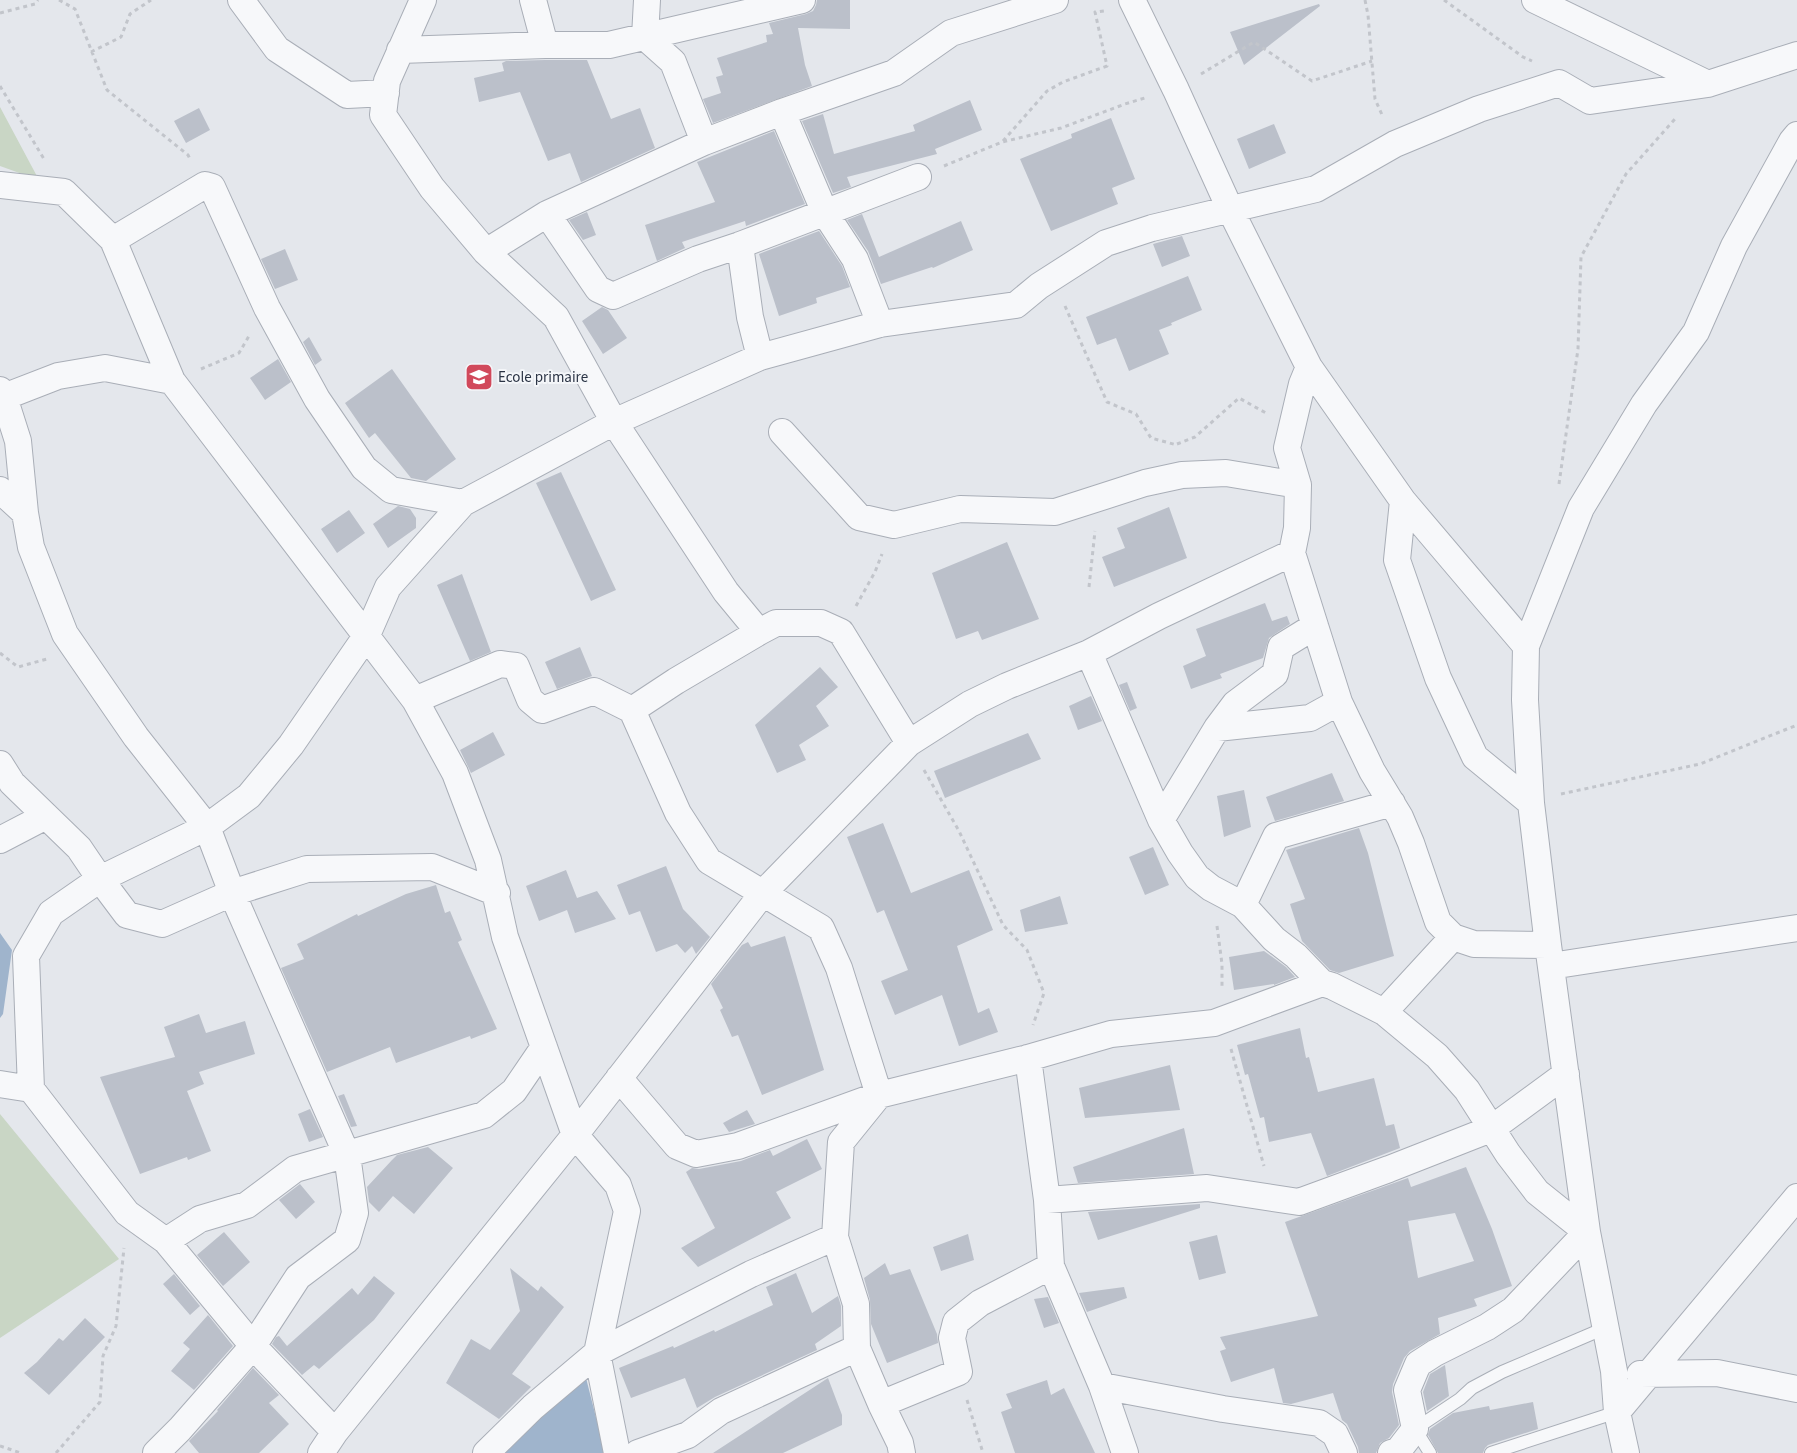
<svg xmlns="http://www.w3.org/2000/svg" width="1797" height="1453" font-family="'Source Sans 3',sans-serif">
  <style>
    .green { fill: #c9d6c5 }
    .water { fill: #9fb4cc }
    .building { fill: #bbc0ca; fill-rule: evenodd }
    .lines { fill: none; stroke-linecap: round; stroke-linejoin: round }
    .service-casing { stroke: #a9aeb7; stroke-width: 14 }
    .minor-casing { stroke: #a9aeb7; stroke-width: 28 }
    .path { stroke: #c2c5cb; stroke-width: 3; stroke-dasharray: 4 4; stroke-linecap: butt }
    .service { stroke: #f7f8fa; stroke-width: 12 }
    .minor { stroke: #f7f8fa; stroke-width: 26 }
    .labels { text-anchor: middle; stroke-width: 4; stroke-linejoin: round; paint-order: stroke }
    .poi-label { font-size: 15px; fill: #2b3445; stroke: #f4f6f9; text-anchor: start }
  </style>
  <rect width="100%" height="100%" fill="#e4e7ec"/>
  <!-- green -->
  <path class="green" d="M0,107l39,73 -39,-14z
    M0,1114l119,145 -119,79z"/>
  <!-- water -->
  <path class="water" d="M0,933l12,17 -9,64 -3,4z
    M586,1378l19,75h-111z"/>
  <!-- building -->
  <path class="building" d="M817,0h33v29l-52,-1 7,37 7,21 -99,37 -10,-24 18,-6 -5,-16 7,-2 -6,-17 50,-16 -1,-7 7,-1 -4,-11 37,-9 7,-3 3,-6z
    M1319,4l1,2 -76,59 -14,-33z
    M545,60h42l24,59 29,-11 15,40 -74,34 -11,-29 -22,8 -28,-69 -41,10 -5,-24 30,-7 -2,-8 4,-2z
    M970,100l12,30 -47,19 2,5 -90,23 4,10 -18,6 -31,-72 21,-7 11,40 81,-23 -2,-6z
    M199,108l11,22 -24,13 -12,-22z
    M1111,118l24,61 -23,9 6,16 -67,27 -31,-72 52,-21 -1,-4z
    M1274,124l12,29 -37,16 -12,-30z
    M774,131l31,73 -59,22 -1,-5 -63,21 3,6 -28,13 -12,-36 70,-23 -18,-40z
    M587,212l9,23 -13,5 -14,-20z
    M862,214l17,43 82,-36 12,29 -40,18 -1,-1 -51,17 -13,-33 -21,-31z
    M819,231l23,35 8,21 -34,11 1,5 -38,13 -20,-62z
    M1182,236l8,20 -28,11 -9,-23z
    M285,249l13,31 -23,9 -14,-30z
    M1188,276l14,34 -31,13 1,2 -13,5 10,24 -40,17 -13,-33 -19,7 -11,-28z
    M602,307l6,3 19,28 -24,16 -21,-33z
    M309,337l13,23 -7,5 -12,-23z
    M278,359l13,23 -26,18 -15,-22z
    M392,369l64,90 -30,22 -15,-3 -36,-45 -6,5 -24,-35z
    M561,472l55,118 -25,11 -55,-118z
    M398,506l12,3 6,9v10l-28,20 -15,-24z
    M1169,507l18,51 -73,29 -12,-30 23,-9 -8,-20z
    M349,510l16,23 -28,20 -16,-24z
    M1007,542l32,77 -57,21 -4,-9 -22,8 -24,-66z
    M462,574l29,78 -21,9 -33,-76z
    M1265,603l7,18 15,-5 3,8 -21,14 -6,20 -43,16 2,4 -31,11 -8,-23 23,-10 -10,-27z
    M580,647l12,29 -35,13 -12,-27z
    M820,667l18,20 -22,19 13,20 -30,19 7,15 -29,13 -22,-48z
    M1127,682l10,26 -7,3 -11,-26z
    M1091,696l11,25 -24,9 -9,-24z
    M493,732l12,23 -34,18 -11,-23z
    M1028,733l13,26 -96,39 -11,-27z
    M1332,773l12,28 -69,20 -9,-24z
    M1244,790l7,37 -27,10 -7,-41z
    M883,823l28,70 58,-23 24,60 -36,16 21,67 11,-5 9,24 -39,14 -17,-51 -47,20 -14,-34 27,-11 -24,-60 -7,3 -30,-76z
    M1359,828l9,25 26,103 -55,17 -9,-3 -28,-29 -12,-37 15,-5 -19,-49z
    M1153,847l16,38 -24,10 -16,-38z
    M666,866l17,43 27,28 -14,17 -4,-8 -7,7 -8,-9 -21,8 -16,-41 -11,4 -12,-30z
    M566,870l11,28 20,-7 19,28 -41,14 -8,-23 -28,11 -13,-35z
    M436,885l9,28 5,-2 12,29 -4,2 39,87 -26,10 -1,-3 -74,27 -6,-16 -63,25 -46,-104 23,-9 -7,-15 60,-30 1,2 48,-22z
    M1060,896l8,28 -43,8 -5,-22z
    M785,936l39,134 -62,25 -24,-60 -6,2 -12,-27 3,-2 -12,-24 31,-39 6,-3 3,5z
    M1264,951l22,16 9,10 -21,8v-1l-40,6 -5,-33z
    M199,1014l7,19 39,-12 10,33 -56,18 5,12 -17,7 24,60 -23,9 -1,-3 -47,17 -40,-97 75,-20 -11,-30z
    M1300,1028l6,30 3,-1 9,35 56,-14 12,48 8,-2 6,24 -73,28 -16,-43 -42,9 -5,-25 -4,1 -12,-44 -3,1 -8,-30z
    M1170,1065l10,45 -95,8 -6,-30z
    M344,1094l13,32 -6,1 -13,-31z
    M310,1109l13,28 -14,5 -11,-28z
    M747,1110l8,14 -26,8 -6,-9z
    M1184,1128l10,46 -116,9 -5,-16z
    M807,1139l15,30 -46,23 15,26 -93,49 -17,-19 34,-20 -29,-56 6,-4 7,1 42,-8 29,-11 3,6z
    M428,1147l25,21 -39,46 -21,-18 -14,16 -10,-10 -2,-15 25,-27 5,-5z
    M1466,1167l26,62 20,57 -38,13 3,7 -39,12 2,16 -30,17 -6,7 -11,26 -1,8 7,33 -10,13 -9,5 -4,10h-17l-1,-6 -11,-23 -5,-4 -9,-27 -42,11 -8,-1 -9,-35 -43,14 -11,-31 6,-2 -6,-12 98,-21 -33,-94 123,-44 3,9zM1455,1213l19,48 -56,17 -10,-57z
    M300,1184l15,18 -19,17 -17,-19z
    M1200,1204v4l-102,32 -10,-28z
    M224,1232l26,30 -27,24 -26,-31z
    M968,1234l6,26 -33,11 -8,-24z
    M1217,1235l9,38 -27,7 -10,-38z
    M885,1263l5,12 20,-6 27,65 1,9 -51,20 -16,-39 -1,-24 -6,-22z
    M510,1268l28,23 3,-5 23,21 -52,67 19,13 -32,32 -53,-36 25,-44 19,11 30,-39z
    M796,1273l16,40 26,-17 3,10v20l-26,18 2,6 -102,47 -18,11 -12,-30 -54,20 -12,-30 54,-22 1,2 40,-18 1,2 58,-27 -7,-18z
    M174,1274l26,32 -10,9 -27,-31z
    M374,1276l21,17 -21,27 -55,49 -5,-4 -12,10 -30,-31 4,-7 3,-1 8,10 65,-58 6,7z
    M1124,1287l3,11 -40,14 -8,-19z
    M1048,1297l11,26 -15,5 -10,-29z
    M208,1315l25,31 -39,44 -23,-19 19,-22 -7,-6z
    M85,1318l20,19 -56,58 -25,-22 13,-11 22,-24 4,3z
    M1445,1365l4,31 -22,15 -4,-19 7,-18z
    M253,1368l26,27 -10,8 20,21 -30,29h-60l-10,-12 29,-30 -1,-1z
    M828,1378l14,37v10l-59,28h-70z
    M1047,1380l4,15 13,-7 31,65h-80l-14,-41 11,-4 -6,-14z
    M1533,1402l5,27 -50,16 -3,3 -2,5h-45l-10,-18 2,-6 23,-16 36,-7 1,4z"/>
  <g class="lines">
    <defs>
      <path id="service" d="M1430,1453l-15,-24 45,-30 12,-11 30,-16 103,-44
        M1491,1453l126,-41"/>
      <path id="minor" d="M241,0l36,49 70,46 39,-2
        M423,0l-36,81 -4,34 49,73 54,64 70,65 58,105 112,170 33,40 17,-9h45l20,9 68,111
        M533,0l12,45
        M647,0l-2,37 28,25 31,80
        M1132,0l44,90 54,119 79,158 94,134 123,145 -1,54 6,103 17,142 39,287 27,139 3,41 9,41
        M1535,0l173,84
        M400,50l145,-5h64l193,-45
        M782,112l43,101 30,46 25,65
        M0,185l64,7 49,48 59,141 243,319 40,73 33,87 17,77 70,198 43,50 9,26 -30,142 20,100
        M547,214l51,75 15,7 85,-37 42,-14 178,-68
        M113,240l92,-55 7,2 55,121 50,91 47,69 27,22 72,13
        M740,245l10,72 10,40
        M486,252l61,-38 157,-72 78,-30 112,-39 57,-40 104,-33
        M1309,367l-7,17 -15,64 11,37 -1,43 -5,25 47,149 33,69 28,46 11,26 27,79 15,15 21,7 74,1
        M0,390l4,7 14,44 7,72 6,34 34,87 71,103 71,90 25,66 115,262 8,58 -8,27 -49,37 -45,69 -73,83 -24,24
        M4,397l54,-21 47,-8 67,13
        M782,432l77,85 35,8 66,-16 95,3 90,-29 37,-8 44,-2 72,12
        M0,490l25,23
        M1403,501l-6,59 41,118 37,79 56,46
        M1526,646l55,-138 63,-104 52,-72 38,-86 58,-105 5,-6
        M1089,653l72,167 19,33 17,24 14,11 32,17 31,34 22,17 26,27 10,3 52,26 53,44 30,34 41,64 29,38 50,40 -74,78 -26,17 -52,26 -17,11 -11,26 8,39 -17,22 -7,2
        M415,700l85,-36 16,2 14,34 12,10 52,-19 38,19 46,103 31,48 112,67 18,40 40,127 -38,47 -6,95 21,67 1,44 24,56 19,39 2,10
        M632,710l44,-29 83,-49
        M1217,728l93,-10 29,-16
        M0,764l12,19 67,65 21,31 27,36 35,9 70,-31 75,-24 125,-2 65,26
        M1161,820l56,-92 18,-24 40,-30 6,-27 34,-21
        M0,840l46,-24
        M1243,905l33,-69 116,-33
        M1551,966l246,-38
        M1384,1012l69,-75
        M1028,1058l19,142 4,66 51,120 23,67
        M619,1078l58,68 19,8 42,-8 141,-51 149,-37 83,-24 103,-11 108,-40
        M0,1084l31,5 96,124 39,28 87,105 82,86
        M31,1089l-5,-133 25,-43 49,-34 107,-52 42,-31 42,-51 76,-110 21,-48 75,-84 151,-81 146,-65 120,-33 136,-19 23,-19 67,-43 46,-15 164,-39 79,-45 84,-35 80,-26 31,18 118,-17 89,-29
        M1047,1200l160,-12 92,14 90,-33 102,-40 75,-55
        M166,1241l34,-22 47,-14 48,-36 189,-54 30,-24 30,-44
        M1640,1374l77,-1 80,16
        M1102,1386l121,23 96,14 16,11 9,19
        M881,1404l78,-32 -7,-34 4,-16 24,-19 71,-37
        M1617,1412l180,-215
        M321,1453l14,-21 240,-297 188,-242 146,-150 61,-39 37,-18 82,-33 70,-37 133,-63
        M486,1453l47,-46 64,-54 154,-79 84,-37
        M638,1453l50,-18 33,-24 136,-63"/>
    </defs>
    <!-- service casing -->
    <use href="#service" class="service-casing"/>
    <!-- minor casing -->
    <use href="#minor" class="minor-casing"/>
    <!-- path -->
    <path class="path" d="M59,0l16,9 32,81 81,65 2,4
      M1365,0l3,15 7,84 8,18
      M1444,0l79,57 9,4
      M0,13l35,-9 3,-4
      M91,52l30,-15 9,-23 21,-14
      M1201,74l53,-32 58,39 60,-20
      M0,86l44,73
      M1003,141l44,-50 16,-9 44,-16 -12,-54 9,-1
      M944,166l58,-24 59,-14 64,-24 23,-7
      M1065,306l42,96 29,12 15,24 26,7
      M201,369l38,-16 10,-17
      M1177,444l18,-7 44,-39 27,15
      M1559,484l19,-135 3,-92 45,-83 49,-55
      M1089,587l6,-56
      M856,606l19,-34 7,-18
      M0,653l18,14 29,-8
      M924,770l35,61 44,94 24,25 17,43 -11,32
      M1561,794l139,-30 97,-39
      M1217,926l5,38v25
      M1231,1049l33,117
      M967,1400l16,53
      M0,1446l21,7
      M56,1453l44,-51 3,-46 13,-30 8,-78"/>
    <!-- service -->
    <use href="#service" class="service"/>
    <!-- minor -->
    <use href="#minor" class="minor"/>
  </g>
  <!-- icons -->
  <defs>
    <symbol id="school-square" viewBox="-11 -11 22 22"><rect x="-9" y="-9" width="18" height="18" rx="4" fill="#d1495b" stroke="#f4f6f9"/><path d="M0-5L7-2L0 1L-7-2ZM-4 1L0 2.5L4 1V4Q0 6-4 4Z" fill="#fff"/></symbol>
  </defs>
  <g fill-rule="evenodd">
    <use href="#school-square" x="463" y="361" width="32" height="32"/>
  </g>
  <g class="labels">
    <!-- poi labels -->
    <g class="poi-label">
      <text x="498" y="382">Ecole primaire</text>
    </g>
  </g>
</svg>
